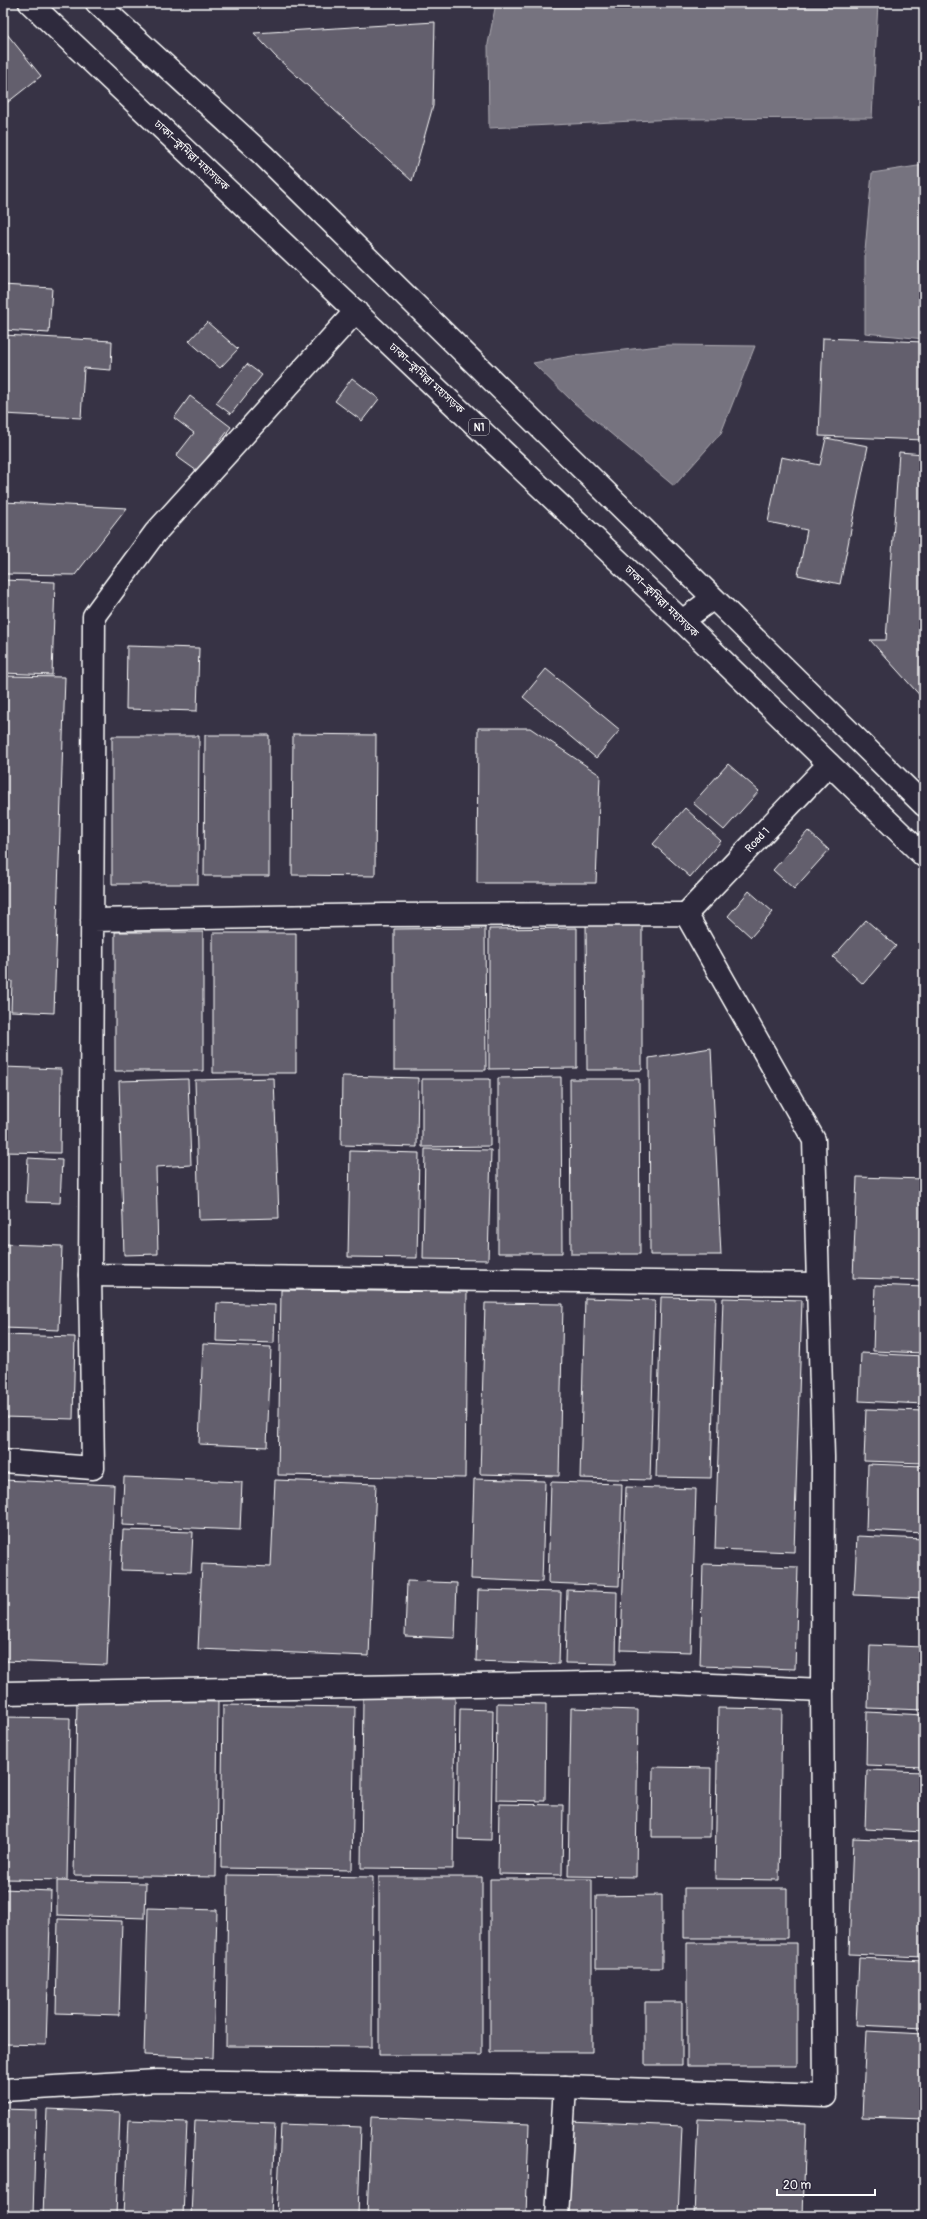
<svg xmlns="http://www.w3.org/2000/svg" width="927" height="2219" font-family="Pangolin,'Noto Sans Bengali',sans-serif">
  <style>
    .water { fill: #76737f; stroke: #adabb2 }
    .building { fill: #635f6d; stroke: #fff }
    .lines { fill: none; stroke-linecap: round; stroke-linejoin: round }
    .minor-casing { stroke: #fff; stroke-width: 25 }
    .highway-casing { stroke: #fff; stroke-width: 25 }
    .minor { stroke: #2f2a3d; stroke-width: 22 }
    .highway { stroke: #2f2a3d; stroke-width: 22 }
    .labels { text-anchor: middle; stroke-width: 4; stroke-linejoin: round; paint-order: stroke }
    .shield { fill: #2f2a3d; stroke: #c1bfc5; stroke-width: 1 }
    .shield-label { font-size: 10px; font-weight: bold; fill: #fff }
    .street-label { font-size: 11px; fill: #fff; stroke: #2f2a3d }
  </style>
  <rect width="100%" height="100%" fill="#373345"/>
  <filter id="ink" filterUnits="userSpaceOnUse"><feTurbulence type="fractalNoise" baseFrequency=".025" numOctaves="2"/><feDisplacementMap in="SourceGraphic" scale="8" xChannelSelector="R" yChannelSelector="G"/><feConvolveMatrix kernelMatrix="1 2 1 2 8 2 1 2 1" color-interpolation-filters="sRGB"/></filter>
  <g filter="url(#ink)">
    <!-- water -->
    <path class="water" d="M496,3h382l-6,115 -197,1 -186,9 -1,-84z
      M924,165v174l-59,-6v-82l7,-78z
      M667,345l88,1 -34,87 -47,53 -100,-83 -41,-40 39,-7z"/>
    <!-- building -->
    <path class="building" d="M435,22l-2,84 -21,75 -137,-125 -21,-23z
      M3,29l38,47 -38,30z
      M3,249l5,5 -5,6z
      M3,285l49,3 -3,45 -46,-3z
      M207,322l31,27 -18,19 -31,-27z
      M3,335l109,6 -1,29 -27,-2 -3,50 -78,-4z
      M823,338l101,4v98l-105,-4z
      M247,364l15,11 -31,39 -15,-11z
      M352,378l27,21 -17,22 -27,-20z
      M190,396l41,31 -34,44 -21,-15 18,-23 -20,-15z
      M826,438l42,8 -28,138 -42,-9 9,-45 -39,-8 13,-65 39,8z
      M899,452l25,2v246l-54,-60h16z
      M3,502l84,4 40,2 -52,67 -72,-1z
      M3,580l52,2 -3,93 -49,-2z
      M127,646l72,2 -2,63 -71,-2z
      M546,669l74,61 -24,28 -73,-61z
      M3,676l62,1 -11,336 -43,-2 1,-30 -9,-1z
      M478,728h52l70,47 -4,108h-119z
      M293,734l83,1 -1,141 -83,-1z
      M205,735h64v141h-65z
      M112,736h87l-1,148h-86z
      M728,764l31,27 -35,39 -31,-27z
      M685,808l36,33 -31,36 -37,-33z
      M808,831l21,19 -35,39 -21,-19z
      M749,891l24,21 -22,25 -23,-21z
      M642,920v150h-55l-1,-149z
      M866,920l30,26 -33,38 -30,-27z
      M485,928l1,142h-92v-141z
      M577,928v140l-88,1v-140z
      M115,932h88v139h-88z
      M213,933h83v140h-83z
      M711,1048l10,207h-71l-1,-197z
      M3,1067l58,2 -1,84 -57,-1z
      M342,1076l76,2 -1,69 -76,-2z
      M561,1077l1,176h-64v-175z
      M274,1078l5,140 -80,2 -4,-140z
      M188,1079l3,86 -35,2 2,87 -34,1 -5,-174z
      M422,1079h68v67l-68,1z
      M570,1079h69l1,175h-69z
      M425,1149l66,1 -3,110 -65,-1z
      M350,1151l69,2 -2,105 -69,-1z
      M28,1158l34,2 -2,43 -34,-1z
      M857,1177l67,2v101l-71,-2z
      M3,1244l59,2 -3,84 -56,-2z
      M875,1285l49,2v66l-51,-2z
      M281,1290l186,2 -2,186 -187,-3z
      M661,1297l55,1 -5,180 -55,-1z
      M585,1298l70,2 -5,180 -70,-2z
      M723,1298l79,2 -8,252 -79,-3z
      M217,1303l58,2 -1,38 -58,-2z
      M485,1303l78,1 -4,172 -79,-2z
      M3,1335l72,2 -2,82 -70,-2z
      M203,1344l68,3 -4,100 -68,-3z
      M861,1353l63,3v48l-65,-3z
      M866,1409l58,2v52l-60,-2z
      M868,1464l56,2v67l-58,-3z
      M124,1477l118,5 -2,48 -118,-5z
      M474,1479l71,2 -3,101 -71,-3z
      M3,1480l111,5 -7,180 -104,-4z
      M275,1480l101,4 -7,172 -171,-7 4,-85 69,3z
      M551,1482l71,2 -3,102 -71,-3z
      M626,1487l70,2 -5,163 -70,-2z
      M123,1530l70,2 -2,40 -70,-2z
      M857,1536l67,3v59l-70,-3z
      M703,1564l95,3 -3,102 -95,-3z
      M407,1581l50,2 -2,55 -50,-2z
      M478,1590l83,2 -2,72 -83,-3z
      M567,1590l50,2 -1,72 -51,-1z
      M870,1645l54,2v63l-56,-2z
      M363,1697l92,1 -2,171 -92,-1z
      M77,1700l141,2 -2,175 -142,-2z
      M497,1703l49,1 -1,97 -49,-1z
      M223,1705l132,2 -3,163 -131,-2z
      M571,1708l67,2 -2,167 -68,-1z
      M718,1708l64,1 -3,171 -64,-1z
      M460,1709l33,1 -2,130 -33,-1z
      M867,1712l57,3v52l-58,-2z
      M3,1717l67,1 -3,162 -64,-1z
      M653,1767l58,1 -1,69h-58z
      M867,1770l57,2v60l-59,-3z
      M499,1804l64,1 -1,70 -64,-1z
      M853,1838l71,3v116l-75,-3z
      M228,1875l145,2 -1,170 -146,-1z
      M379,1877h103v178h-103z
      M490,1879h102v173h-102z
      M57,1881l89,2 -1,35 -88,-3z
      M684,1888h103v50h-103z
      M3,1889l48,2 -5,154 -43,-1z
      M662,1895v73h-66v-72z
      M148,1908l69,2 -4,148 -69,-3z
      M58,1919l64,2 -3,94 -63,-2z
      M687,1943h110v123h-110z
      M859,1958l65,3v67l-68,-3z
      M645,2002h37v63h-37z
      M866,2031l58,3v85l-62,-2z
      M3,2109l33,1 -3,106h-30z
      M47,2109l73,3 -4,104h-73z
      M371,2117l158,7 -3,92h-159z
      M698,2119l108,4 -3,93h-109z
      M128,2120l59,2 -4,94h-59z
      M195,2120l80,3 -4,93h-80z
      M570,2121l112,5 -4,90h-112z
      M281,2124l80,3 -3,89h-81z"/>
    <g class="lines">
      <defs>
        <g id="minor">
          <path d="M682,621l30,-22"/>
          <path id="s1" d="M686,914l143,-150"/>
          <path d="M92,920l292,-5 302,-1 128,226 4,144 -728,-9 4,-659 61,-83 201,-222"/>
          <path d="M3,1461l90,7 -3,-193"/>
          <path d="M3,1693l642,-11 177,8 1,-233 -5,-173"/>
          <path d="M3,2090l154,-9 408,6 260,9 -3,-406"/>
          <path d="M557,2216l8,-129"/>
        </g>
        <path id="highway" d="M30,3l652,618 242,235
          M97,3l166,152 661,650"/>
      </defs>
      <!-- minor casing -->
      <use href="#minor" class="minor-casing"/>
      <!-- highway casing -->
      <use href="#highway" class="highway-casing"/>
      <!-- minor -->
      <use href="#minor" class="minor"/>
      <!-- highway -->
      <use href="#highway" class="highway"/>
    </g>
  </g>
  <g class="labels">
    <!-- shield labels -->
    <rect class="shield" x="469" y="419" width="20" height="16" rx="3"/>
    <g class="shield-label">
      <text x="479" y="431">N1</text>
    </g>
    <!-- street labels -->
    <g class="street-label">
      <text transform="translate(192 155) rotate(43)" y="4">ঢাকা–কুমিল্লা মহাসড়ক</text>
      <text transform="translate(427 378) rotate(43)" y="4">ঢাকা–কুমিল্লা মহাসড়ক</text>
      <text transform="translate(662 601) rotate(44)" y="4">ঢাকা–কুমিল্লা মহাসড়ক</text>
      <text dy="4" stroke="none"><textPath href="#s1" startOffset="103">Road 1</textPath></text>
    </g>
  </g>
  <!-- margin -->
  <rect width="927" height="2219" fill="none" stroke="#2f2a3d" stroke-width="16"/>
  <rect x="8" y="8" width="911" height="2203" fill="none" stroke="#fff" stroke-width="1.5" filter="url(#ink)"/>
  <!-- scale -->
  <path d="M777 2189v6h98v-6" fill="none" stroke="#ffffff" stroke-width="2"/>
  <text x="783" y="2189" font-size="12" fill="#ffffff" stroke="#2f2a3d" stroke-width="3" paint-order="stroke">20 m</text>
</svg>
